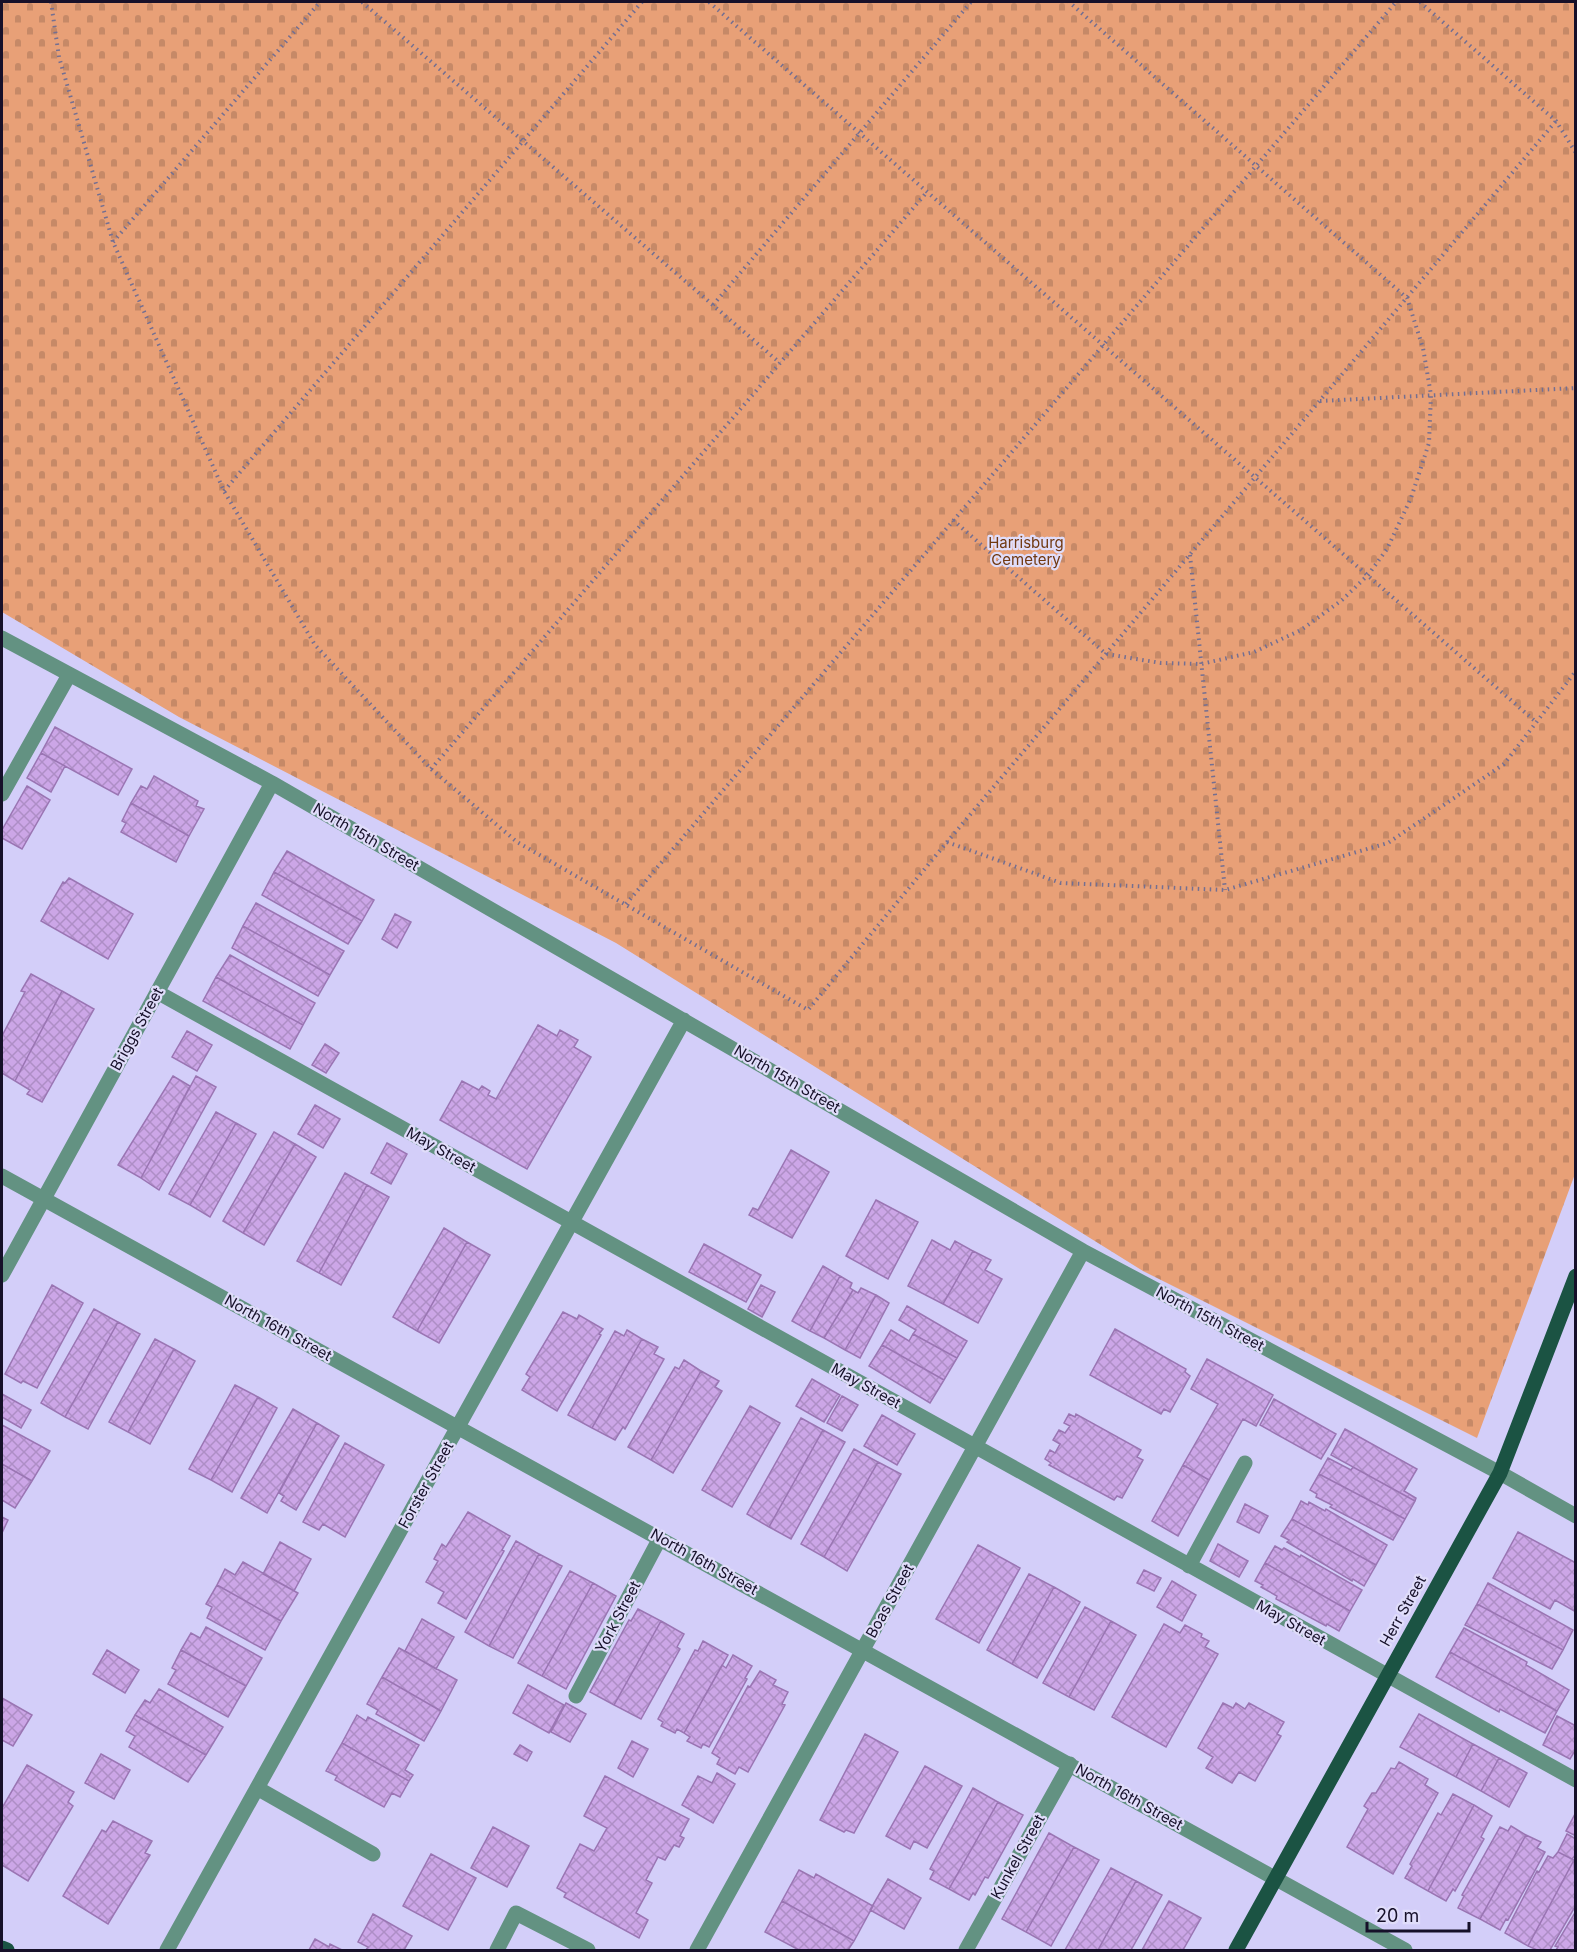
<svg xmlns="http://www.w3.org/2000/svg" width="1577" height="1952" font-family="Inter,sans-serif">
  <style>
    .cemetery { fill: url(#cemetery-stones) }
    .building { fill: url(#building-cross-hatch); stroke: #9a75b3; stroke-width: 1.5 }
    .lines { fill: none; stroke-linecap: round; stroke-linejoin: round }
    .path { stroke: #746f91; stroke-width: 4; stroke-dasharray: 1.5 4.5; stroke-linecap: butt }
    .minor { stroke: #639282; stroke-width: 15 }
    .major { stroke: #1b5343; stroke-width: 15 }
    .labels { text-anchor: middle; stroke-width: 4.5; stroke-linejoin: round; paint-order: stroke }
    .park-label { font-size: 15px; fill: #703810; stroke: #e0ddfa }
    .street-label { font-size: 15px; fill: #161029; stroke: #e0ddfa }
  </style>
  <defs>
    <pattern id="cemetery-stones" width="16" height="16" patternUnits="userSpaceOnUse" patternTransform="scale(1.5)"><rect width="16" height="16" fill="#e8a077"/><path d="M2 7V4a2 2 0 0 1 4 0v3zM10 15v-3a2 2 0 0 1 4 0v3z" fill="#c68967"/></pattern>
    <pattern id="building-cross-hatch" width="8" height="8" patternUnits="userSpaceOnUse" patternTransform="scale(1.5)"><rect width="8" height="8" fill="#cca6e7"/><path d="M0 0l8 8M0 8l8-8" fill="none" stroke="#ae8ec6"/></pattern>
  </defs>
  <rect width="100%" height="100%" fill="#d3cef9"/>
  <!-- cemetery -->
  <path class="cemetery" d="M2,2h1573v1172l-98,264 -334,-167 -527,-328 -437,-226 -177,-105z"/>
  <!-- building -->
  <path class="building" d="M55,727l77,42 -14,26 -77,-42z
    M41,753l24,13 -14,26 -24,-14z
    M154,776l44,25 -2,5 8,3 -15,27 -58,-33 10,-17 6,3z
    M27,786l23,14 -28,49 -20,-11v-8z
    M131,803l58,33 -13,26 -55,-30 5,-9 -4,-2z
    M287,851l87,49 -12,21 -88,-49z
    M274,872l88,49 -14,23 -86,-49z
    M69,878l64,36 -25,45 -67,-38 22,-39 2,1z
    M256,903l88,48 -14,24 -87,-49z
    M395,914l16,8 -14,26 -15,-9z
    M243,926l87,49 -12,21 -86,-48z
    M230,955l85,48 -12,22 -87,-48z
    M31,974l31,17 -47,90 -13,-8v-37l23,-44 -4,-1z
    M216,977l87,48 -13,24 -87,-48z
    M62,991l32,18 -52,93 -15,-8 3,-4 -15,-9z
    M538,1025l19,11 3,-6 18,10 -4,7 17,10 -64,112 -87,-49 22,-39 17,9 3,-4 8,5 -2,4 8,4z
    M187,1031l25,14 -15,26 -25,-14z
    M325,1044l14,9 -13,20 -14,-8z
    M173,1076l17,10 -49,92 -23,-13z
    M196,1076l20,11 -57,103 -18,-12z
    M315,1105l25,14 -17,29 -25,-14z
    M216,1112l20,11 -46,82 -21,-11z
    M236,1123l20,11 -46,83 -20,-12z
    M274,1132l21,12 -52,89 -20,-12z
    M387,1143l20,11 -16,30 -20,-11z
    M295,1144l21,13 -52,88 -21,-12z
    M791,1150l38,22 -37,66 -43,-23 4,-7 5,2z
    M345,1173l22,12 -48,88 -22,-12z
    M367,1185l22,12 -48,88 -22,-12z
    M876,1200l42,22 -30,57 -42,-23z
    M444,1228l23,14 -50,89 -24,-14z
    M932,1240l18,10 5,-9 18,10 -30,53 -35,-18z
    M467,1242l23,13 -51,88 -22,-12z
    M704,1244l57,31 -15,27 -57,-30z
    M973,1251l18,9 -6,10 17,9 -24,44 -35,-19z
    M823,1266l17,10 -30,55 -18,-10z
    M840,1276l12,7 -2,5 3,2 -29,48 -14,-7z
    M52,1285l31,18 -46,85 -14,-7 -2,2 -16,-9z
    M761,1285l14,7 -13,25 -14,-8z
    M861,1288l15,7 -31,55 -21,-12 29,-48 5,3z
    M876,1295l13,8 -29,55 -15,-8z
    M907,1306l60,35 -10,17 -44,-24 3,-4 -17,-10z
    M94,1309l24,13 -53,95 -24,-14z
    M563,1312l14,7 2,-4 24,14 -4,5 2,1 -44,76 -35,-21 8,-13 -4,-3z
    M118,1322l22,12 -52,95 -23,-12z
    M1115,1329l71,40 -1,3 5,4 -20,36 -6,-3 -3,5 -71,-39z
    M627,1330l15,9 -50,89 -24,-13 47,-84 9,5z
    M891,1330l18,11 4,-7 44,24 -13,22 -62,-35z
    M155,1339l19,10 -46,83 -19,-10z
    M642,1339l16,8 -4,7 10,5 -39,70 -2,-2 -8,13 -23,-12z
    M882,1345l62,35 -14,23 -61,-37z
    M174,1349l21,12 -45,83 -22,-12z
    M1207,1359l66,36 -17,31 -13,-7 -34,61 -26,-15 35,-61 -27,-15z
    M684,1360l17,11 -50,89 -23,-13 47,-80 4,2z
    M701,1371l18,10 -4,6 7,4 -49,82 -22,-13z
    M812,1379l28,16 -16,27 -28,-16z
    M235,1385l23,12 -47,83 -22,-11z
    M2,1394l29,16 -10,18 -19,-11z
    M842,1396l16,9 -16,26 -15,-8z
    M258,1397l19,11 -45,84 -21,-12z
    M1274,1399l62,35 -15,25 -61,-34z
    M750,1406l30,17 -48,84 -30,-17z
    M293,1409l24,14 -50,90 -26,-15z
    M1069,1414l6,3 1,-3 65,36 -4,7 6,3 -21,38 -5,-2 -3,4 -65,-35 2,-2 -6,-4 5,-9 5,3 5,-9 -7,-4 6,-10 6,3 5,-7 -6,-3z
    M882,1415l33,19 -18,31 -33,-19z
    M801,1418l22,12 -54,97 -22,-13z
    M317,1423l22,13 -43,74 -15,-9 3,-5 -5,-3z
    M2,1425l48,26 -18,30 -30,-17z
    M1345,1429l72,40 -13,22 12,7 -1,3 -84,-46z
    M823,1430l22,12 -54,97 -22,-12z
    M345,1443l39,22 -39,72 -22,-13 -4,6 -16,-8z
    M854,1449l24,13 -54,95 -23,-13z
    M1328,1458l23,12 2,-3 62,34 -10,18 -86,-45z
    M878,1462l23,12 -54,97 -23,-14z
    M2,1464l30,17 -17,27 -13,-8z
    M1183,1465l26,15 -31,56 -26,-15z
    M1319,1474l86,45 -12,21 -63,-33 2,-2 -16,-8 1,-3 -7,-4z
    M1301,1501l7,4 1,-3 16,9 1,-2 61,36 -11,20 -84,-46z
    M1245,1504l23,12 -9,17 -22,-11z
    M468,1512l42,24 -8,14 2,1 -38,68 -28,-16 6,-11 -18,-10 12,-21 -4,-2 8,-15 4,3z
    M2,1517l6,3 -6,13z
    M1292,1519l84,46 -12,21 -11,-7 -1,2 -65,-39 2,-2 -8,-4z
    M1518,1532l58,31v49l-21,-12 -5,9 -57,-31z
    M516,1541l23,13 -50,92 -24,-14z
    M280,1542l31,17 -17,32 -31,-17z
    M1218,1544l30,17 -9,16 -29,-16z
    M978,1545l42,23 -41,75 -43,-24z
    M1275,1546l7,4 2,-2 16,9 1,-2 61,35 -12,21 -85,-48z
    M539,1554l23,12 -49,92 -24,-12z
    M243,1562l55,31 -17,28 -64,-36 8,-16 10,6z
    M1265,1563l85,48 -11,20 -12,-7 -1,2 -50,-27 1,-3 -16,-9 2,-2 -8,-4z
    M1144,1570l17,8 -7,13 -17,-8z
    M570,1571l23,12 -51,93 -24,-13z
    M1029,1574l25,13 -42,77 -25,-14z
    M1172,1581l24,14 -14,26 -25,-14z
    M593,1583l23,13 -50,93 -24,-13z
    M1488,1583l85,47 -10,20 -86,-46z
    M217,1585l64,36 -16,29 -58,-32 5,-11 -6,-3z
    M1054,1587l26,15 -43,76 -25,-14z
    M1477,1604l86,46 -11,19 -87,-44z
    M1085,1607l26,14 -42,76 -26,-14z
    M638,1609l23,12 -47,84 -24,-13 39,-72 2,1z
    M422,1619l32,18 -18,32 -31,-18z
    M661,1621l23,13 -7,13 3,2 -39,70 -27,-14z
    M1111,1621l25,14 -42,75 -25,-13z
    M1164,1624l16,9 5,-8 17,9 -1,3 8,4 -4,6 13,7 -52,93 -54,-30z
    M206,1627l56,31 -16,28 -65,-36 10,-17 9,5z
    M1464,1628l63,34 -1,3 43,25 -12,21 -107,-59z
    M703,1641l25,14 -44,78 -7,-4 -2,4 -14,-7 2,-4 -5,-3 37,-69 3,1z
    M399,1648l58,32 -16,31 -59,-34z
    M107,1650l32,20 -14,23 -32,-19z
    M181,1650l65,36 -18,31 -60,-33 8,-14 -4,-2z
    M1450,1652l107,59 -12,22 -45,-24 -1,3 -63,-35z
    M733,1655l19,11 -7,12 2,1 -38,68 -6,-3 -2,4 -14,-7 3,-4 -6,-4 38,-68 4,3z
    M760,1671l16,9 -3,5 15,7 -6,12 3,1 -37,67 -9,-5 -4,7 -18,-10 3,-6 -8,-5 36,-67 2,1z
    M382,1677l59,34 -17,30 -48,-27 2,-4 -11,-6z
    M528,1685l36,20 -15,28 -36,-20z
    M159,1689l64,38 -17,28 -71,-40 10,-15 5,3z
    M2,1698l30,17 -19,31 -11,-6z
    M566,1703l20,11 -16,28 -19,-10z
    M1223,1703l10,5 3,-5 9,6 4,-6 35,19 -7,12 4,2 -26,45 -16,-9 -7,11 -26,-15 7,-11 -15,-9z
    M1419,1714l54,30 -17,33 -56,-30z
    M135,1715l71,40 -18,27 -59,-35 6,-11 -9,-5z
    M357,1715l9,6 2,-4 51,28 -14,25 8,5 -4,6 -67,-38z
    M1557,1716l19,10v23l-6,10 -27,-14z
    M865,1734l33,18 -44,81 -8,-3 -2,2 -24,-12z
    M632,1741l16,8 -15,28 -15,-9z
    M342,1743l67,38 -9,16 -8,-4 -8,14 -49,-27 2,-4 -11,-5z
    M1473,1744l26,14 -18,33 -25,-14z
    M520,1745l12,7 -5,9 -13,-7z
    M101,1754l29,16 -16,29 -29,-16z
    M1499,1758l28,15 -18,34 -28,-16z
    M1399,1762l29,17 -3,6 13,8 -45,81 -46,-27 21,-38 -4,-3 8,-13h4l15,-25 4,1z
    M27,1765l47,27 -6,10 5,4 -45,75 -26,-16v-57z
    M925,1766l37,20 -35,62 -13,-7 -4,8 -24,-13z
    M717,1773l18,11 -22,39 -31,-18 16,-29 14,7z
    M605,1776l84,43 -9,17 4,2 -5,9 -5,-2 -9,15 -7,-3 -12,23 6,3 -16,30 12,7 -9,18 -75,-41 2,-4 -9,-5 23,-44 14,7 13,-23 -23,-12z
    M973,1788l25,14 -49,87 -19,-10 4,-8 -4,-2z
    M1453,1794l21,11 -46,86 -23,-13 7,-12 -2,-2 28,-51 3,2z
    M998,1802l25,13 -35,63 -3,-1 -10,18 -2,-2 -4,7 -20,-11z
    M1474,1805l18,11 -11,21 3,2 -29,52 -2,-2 -7,12 -18,-10z
    M1576,1812v24l-10,-5z
    M113,1821l39,20 -7,12 5,2 -42,69 -45,-28 39,-66 4,2z
    M1511,1826l15,9 -46,84 -22,-11 6,-12 -2,-1 38,-68 8,4z
    M493,1827l36,19 -22,41 -36,-19z
    M1049,1833l25,14 -48,85 -24,-13z
    M1567,1834l9,5v15l-4,5 -14,-7z
    M1526,1835l15,7 -4,6 8,4 -37,68 -2,-1 -6,11 -20,-11z
    M1074,1847l25,13 -48,86 -25,-14z
    M1558,1852l16,8 -46,86 -23,-13 32,-62 2,1 9,-16 5,2z
    M431,1854l45,24 -28,52 -45,-24z
    M1574,1860l2,45 -26,45h-13l-9,-4z
    M1111,1868l25,13 -38,69h-33z
    M799,1870l15,8 2,-4 57,32 -19,35 -72,-40z
    M888,1879l33,19 -17,31 -34,-19z
    M1136,1881l26,14 -31,55h-33z
    M782,1901l72,40 -6,9h-49l-34,-18z
    M1169,1901l32,17 -18,32h-41z
    M1576,1911v39h-20l2,-3 -3,-1z
    M373,1914l39,22 -8,14h-38l2,-3 -10,-5z
    M315,1939l14,8 1,-3 12,6h-33z"/>
  <g class="lines">
    <!-- path -->
    <path class="path" d="M51,2l8,55 54,185 111,249 91,154 116,124 86,73 291,168 139,-168 609,-721
      M362,2l418,361
      M709,2l827,720
      M1420,2l136,119 20,32
      M113,242l207,-240
      M713,305l258,-303
      M1320,401l256,-13
      M224,491l418,-489
      M953,520l153,134 55,9 40,1 53,-12 47,-22 41,-30 26,-25 19,-26 24,-51 18,-55 2,-48 -8,-47 -16,-50 -338,-296
      M1190,555l35,335
      M431,769l496,-577
      M947,842l114,41 164,7 163,-47 116,-79 72,-93
      M626,904l770,-902"/>
    <!-- minor -->
    <path class="minor" d="M2,638l270,145 811,468 417,222 76,43
      M2,794l67,-119
      M157,992l1419,788
      M2,1176l1403,774
      M2,1275l270,-492
      M1189,1566l56,-103
      M576,1696l84,-158
      M257,1788l116,66
      M167,1950l517,-930
      M497,1950l19,-37 72,37
      M697,1950l386,-699
      M966,1950l104,-186"/>
    <!-- major -->
    <path class="major" d="M2,1948l5,2
      M1236,1950l264,-477 76,-197"/>
  </g>
  <g class="labels">
    <!-- park labels -->
    <g class="park-label">
      <text x="1026" y="548">Harrisburg<tspan x="1026" dy="17">Cemetery</tspan></text>
    </g>
    <!-- street labels -->
    <g class="street-label">
      <text transform="translate(366 837) rotate(30)" y="5">North 15th Street</text>
      <text transform="translate(137 1029) rotate(-61)" y="5">Briggs Street</text>
      <text transform="translate(787 1079) rotate(30)" y="5">North 15th Street</text>
      <text transform="translate(441 1150) rotate(29)" y="5">May Street</text>
      <text transform="translate(1210 1319) rotate(28)" y="5">North 15th Street</text>
      <text transform="translate(278 1328) rotate(29)" y="5">North 16th Street</text>
      <text transform="translate(866 1386) rotate(29)" y="5">May Street</text>
      <text transform="translate(426 1485) rotate(-61)" y="5">Forster Street</text>
      <text transform="translate(704 1562) rotate(29)" y="5">North 16th Street</text>
      <text transform="translate(890 1601) rotate(-61)" y="5">Boas Street</text>
      <text transform="translate(1403 1611) rotate(-61)" y="5">Herr Street</text>
      <text transform="translate(618 1617) rotate(-62)" y="5">York Street</text>
      <text transform="translate(1291 1623) rotate(29)" y="5">May Street</text>
      <text transform="translate(1129 1797) rotate(29)" y="5">North 16th Street</text>
      <text transform="translate(1018 1857) rotate(-61)" y="5">Kunkel Street</text>
    </g>
  </g>
  <!-- border -->
  <rect width="1577" height="1952" fill="none" stroke="#161029" stroke-width="6"/>
  <!-- scale -->
  <path d="M1367 1922v9h102v-9" fill="none" stroke="#161029" stroke-width="3"/>
  <text x="1376" y="1922" font-size="18" fill="#161029" stroke="#e0ddfa" stroke-width="4.5" paint-order="stroke">20 m</text>
</svg>
